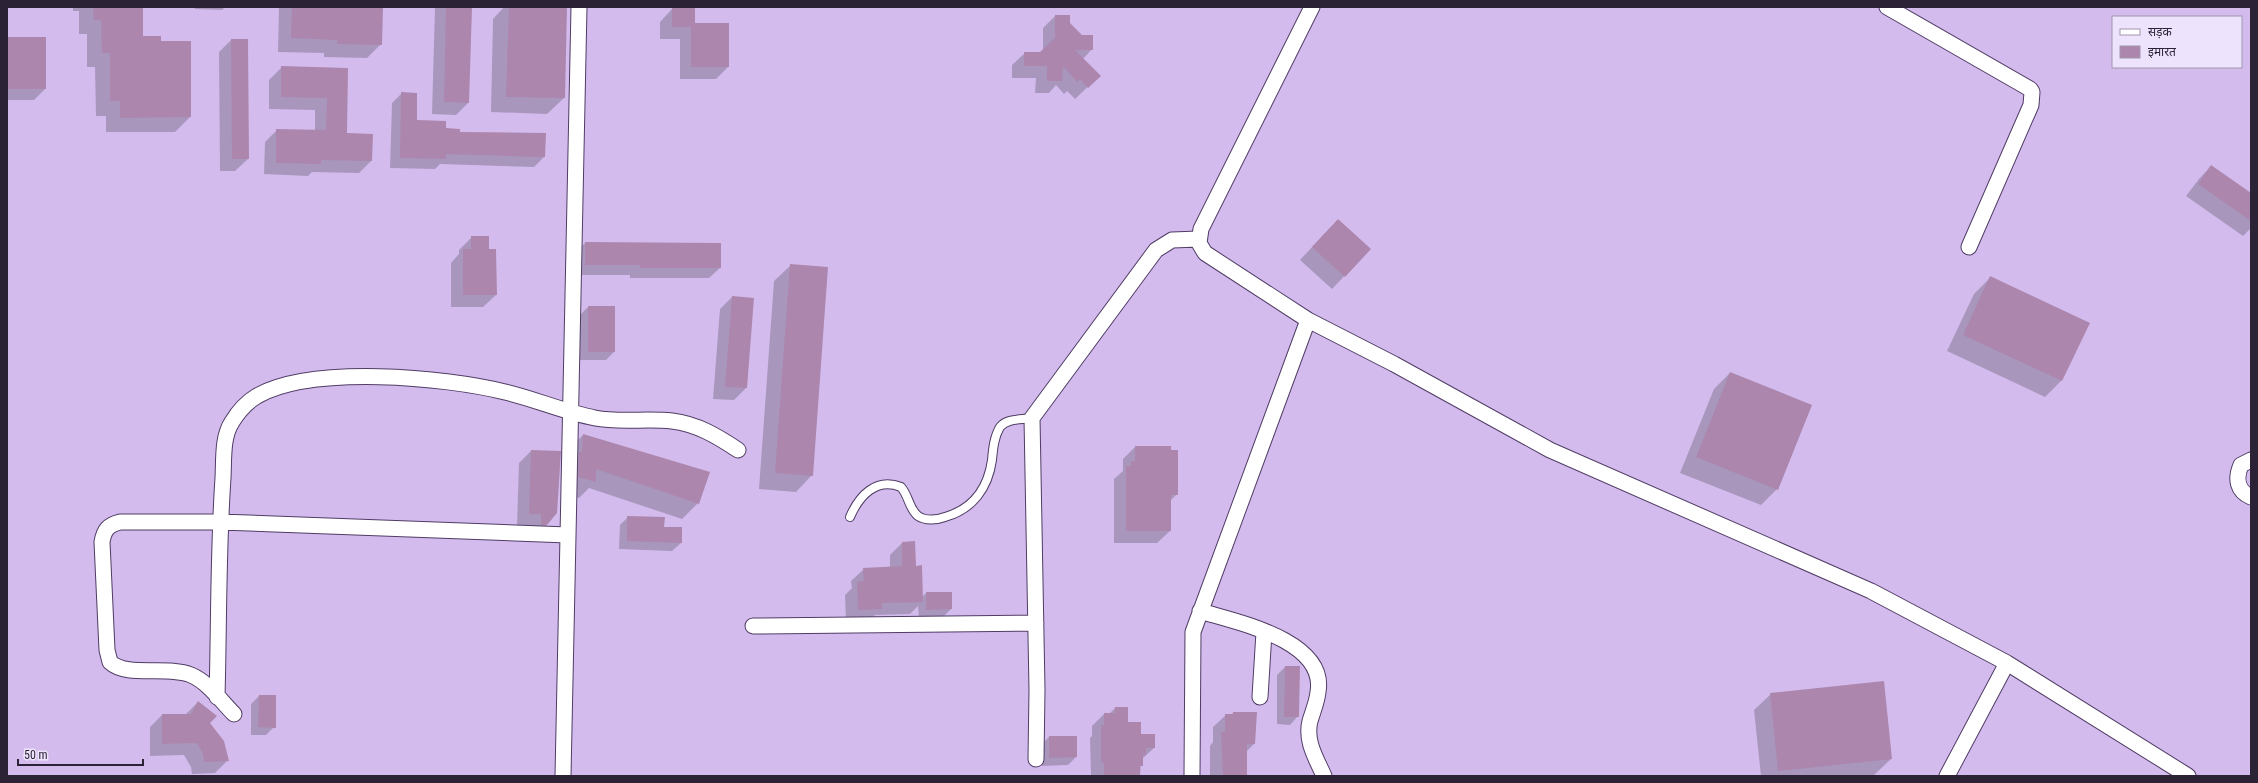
<svg xmlns="http://www.w3.org/2000/svg" width="2258" height="783" font-family="'Roboto Condensed','Noto Sans Devanagari',sans-serif">
  <style>
    .shadow { fill: #0003 }
    .building { fill: #ac86ad }
    .lines { fill: none; stroke-linecap: round; stroke-linejoin: round }
    .service-casing { stroke: #503c65; stroke-width: 10 }
    .minor-casing { stroke: #503c65; stroke-width: 17 }
    .service { stroke: #fff; stroke-width: 8 }
    .minor { stroke: #fff; stroke-width: 15 }
  </style>
  <rect width="100%" height="100%" fill="#d3bced"/>
  <!-- shadow -->
  <path class="shadow" d="M73,7h69v30l18,5 30,75 -15,15h-69v-16h-10l-1,-49h-8v-33h-8v-23h-6z
    M195,7h30l-3,3 -27,-1z
    M279,7h103l-1,37 -14,14 -43,-1v-4l-46,-1z
    M435,7h36l-3,96 -12,12 -24,-1z
    M504,7h62l-2,91 -17,16 -56,-2 2,-93z
    M672,9l22,15 34,43 -12,12h-36v-40h-20v-17z
    M1055,16l14,7 23,26 -9,10 16,17 -24,23 -8,-8 -3,3 -8,-9 -7,8h-14l1,-15h-24v-13l13,-12h15l3,-3v-22z
    M7,38h38v51l-11,11h-27z
    M231,40l17,119 -13,12h-15l-1,-119z
    M282,67l65,2 -1,65 25,27 -12,12 -47,-1 -4,4 -44,-2 1,-32 12,-12 38,1v-21l-46,-1v-29z
    M402,93l14,28 128,36 -10,10 -94,-3 -5,5 -45,-1 2,-65z
    M2211,166l40,29v33l-8,8 -57,-40 13,-17z
    M1326,232l44,17 -38,40 -32,-29z
    M472,237l16,13 8,45 -13,12h-32v-44l8,-9v-4z
    M585,243l135,25 -11,10h-79v-3h-56v-21z
    M791,265l21,210 -16,17 -37,-3 15,-208z
    M1990,278l71,103 -16,16 -98,-46 27,-57z
    M732,297l14,91 -12,12 -21,-1 7,-90z
    M588,307l26,45 -8,8h-26v-45z
    M1730,373l47,116 -16,16 -81,-32 34,-84z
    M583,435l115,68 -16,16 -93,-31 -10,10 -17,-5 5,-42z
    M1135,447h35l7,47 -7,7v30l-13,12h-43v-64l9,-8v-12z
    M531,451l16,74 -13,12h-5v-11l-12,-1 2,-62z
    M628,517l35,11 18,15 -9,8 -53,-2 1,-24z
    M902,543l13,24 7,30 4,-4 25,16 -8,8 -24,1 -1,-12 -8,8 -35,1 -6,6 -23,1 -1,-27 7,-7 -1,-7 13,-12 26,-1v-13z
    M1285,667h13v49l-8,9 -13,-1v-49z
    M1771,694l120,65 -17,16 -113,1 -7,-66z
    M259,696l15,31 -8,8h-15v-31z
    M198,702l30,58 -13,13 -23,1 -1,-7 -7,-12 -34,1v-29l12,-12 24,-1z
    M1115,708l12,15 27,25 -13,12 -1,16h-49l-1,-38 2,-2v-10l12,-12h5z
    M1233,713l21,31 -8,8v24h-36v-30l3,-4v-15l13,-12h5z
    M1049,737h27v20l-8,8 -26,1 -1,-21z"/>
  <!-- building -->
  <path class="building" d="M93,7h50v29h18v5h30v76l-71,1v-17h-10v-48h-8l-1,-33h-7z
    M292,7h91l-1,38 -45,-1v-4l-46,-2z
    M446,7h26l-3,96 -25,-1z
    M509,7h58l-2,91 -59,-1z
    M672,8h23v15h34v44h-38v-40h-19z
    M1055,15h15v8l12,12h11v15h-18l26,26 -13,12 -8,-9 -3,3 -14,-16 -1,15h-15v-15h-23v-14h16l15,-14z
    M8,37h38v52h-38z
    M231,39h17l1,120h-17z
    M281,66l67,2 -1,65 26,1 -1,27 -51,-1v4l-45,-1v-34l50,1 1,-32 -46,-1z
    M401,92l16,1v27l29,1v7l14,1v3l86,1 -1,24 -99,-3v5l-46,-1z
    M2211,165l40,28v28l-53,-37z
    M1338,219l33,30 -26,28 -33,-30z
    M471,236h18v13h7l1,46h-34v-46h8z
    M585,242l136,1v25h-81v-3h-55z
    M790,264l38,3 -15,209 -38,-3z
    M1990,276l100,47 -28,58 -99,-46z
    M732,296l22,2 -7,90 -22,-1z
    M588,306h27v46h-27z
    M1730,372l82,33 -34,85 -82,-33z
    M583,434l127,38 -11,32 -103,-35v13l-18,-5 1,-25h3z
    M1135,446h36v4h7v45h-7v36h-45v-65h5v-5h4z
    M531,450l30,1 -4,62 -10,12h-6v-11h-12z
    M627,516l38,1 -1,10h18v16l-55,-2z
    M915,541l1,25 6,-1 1,37 -41,1v6l-24,1 -1,-28 7,-1 -1,-13 39,-2v-24z
    M926,592h26v17l-26,1z
    M1285,666h15l-1,51h-15z
    M1884,681l8,78 -114,12 -8,-78z
    M259,695h17v33l-18,-1z
    M198,701l19,15 -7,7 14,18 5,20 -25,1 -1,-8 -6,-11 -35,1v-30h29z
    M1115,707h13v15h13v12h14v14h-9v7h-3v11h-3v10h-36v-13h-2l-1,-6v-32h3v-12h11z
    M1233,712h24l-2,32h-8v32h-24l-2,-44h4v-18h8z
    M1049,736h28v21l-28,1z"/>
  <g class="lines">
    <defs>
      <path id="service" d="M850,517c9,-21 26,-40 51,-30 8,9 8,22 17,29 7,5 19,4 27,1 28,-8 43,-29 47,-57 1,-11 2,-23 8,-33 7,-9 21,-7 32,-9"/>
      <path id="minor" d="M1312,7l-111,222 -2,14 6,10 103,67 86,44 156,86 321,141 136,72 181,113
        M1887,7l143,82 2,3 -1,13 -62,142
        M2251,460l-10,5c-6,14 -4,26 10,32
        M1200,611c36,11 127,29 118,81 -1,10 -5,19 -8,29 -5,20 6,37 14,55
        M753,626l283,-3
        M217,697c2,-73 1,-146 6,-219 1,-18 -1,-41 9,-56 6,-10 15,-20 25,-26 55,-31 188,-19 248,-4 30,7 59,20 90,26 25,5 51,0 77,3 25,3 45,15 66,29
        M1260,697l4,-65
        M234,714c-13,-13 -26,-32 -43,-39 -24,-10 -64,3 -81,-13l-3,-12 -5,-108c2,-12 6,-17 18,-20h100l348,13
        M1036,759l1,-69 -5,-272 124,-168 16,-10 27,-1
        M563,776l16,-769
        M1192,776l1,-144 115,-312
        M1947,776l60,-113"/>
    </defs>
    <!-- service casing -->
    <use href="#service" class="service-casing"/>
    <!-- minor casing -->
    <use href="#minor" class="minor-casing"/>
    <!-- service -->
    <use href="#service" class="service"/>
    <!-- minor -->
    <use href="#minor" class="minor"/>
  </g>
  <!-- border -->
  <rect width="2258" height="783" fill="none" stroke="#2b2335" stroke-width="16"/>
  <!-- legend -->
  <rect x="2112" y="16" width="130" height="52" fill="#eee3fc" stroke="#a096ac"/>
  <rect x="2120" y="29" width="20" height="6" fill="#ffffff" stroke="#a096ac"/>
  <text x="2148" y="36" font-size="12" fill="#2b2335">सड़क</text>
  <rect x="2120" y="46" width="20" height="12" fill="#ac86ad" stroke="#a096ac"/>
  <text x="2148" y="56" font-size="12" fill="#2b2335">इमारत</text>
  <!-- scale -->
  <path d="M18 759v6h125v-6" fill="none" stroke="#2b2335" stroke-width="2"/>
  <text x="24" y="759" font-size="12" fill="#2b2335" stroke="#eee3fc" stroke-width="3" paint-order="stroke">50 m</text>
</svg>
